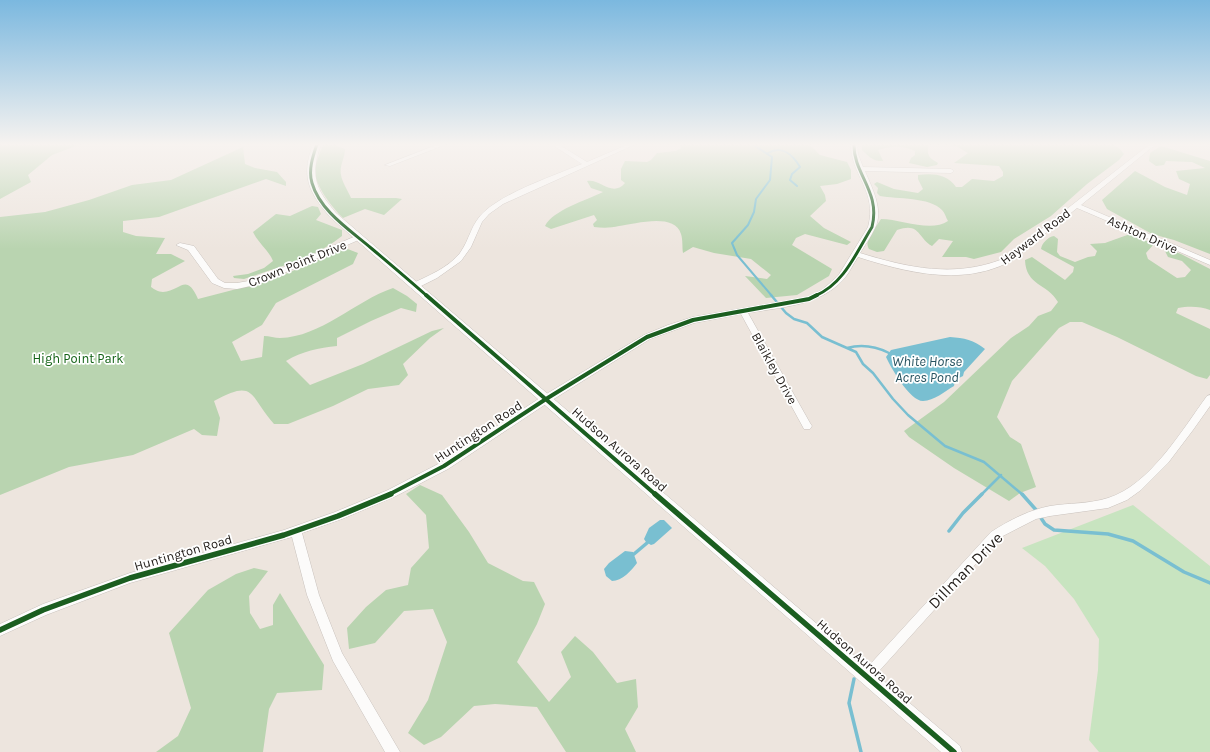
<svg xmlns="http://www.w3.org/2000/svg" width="1210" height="752" font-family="Karla,sans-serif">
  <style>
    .green { fill: #c8e4c0 }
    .forest { fill: #b9d4b0 }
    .water { fill: #79bfd1 }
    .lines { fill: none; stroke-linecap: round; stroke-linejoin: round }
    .stream-far2 { stroke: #79bfd1; stroke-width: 2 }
    .stream-far1 { stroke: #79bfd1; stroke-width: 2.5 }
    .stream { stroke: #79bfd1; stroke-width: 3.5 }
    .minor-casing { stroke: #c9c2bd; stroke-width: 1 }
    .tertiary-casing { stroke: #c9c2bd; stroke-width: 1 }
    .minor { fill: #fcfbfa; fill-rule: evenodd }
    .tertiary { fill: #fcfbfa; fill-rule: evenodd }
    .cycleway-far2-casing { stroke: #fff; stroke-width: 5 }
    .cycleway-far1-casing { stroke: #fff; stroke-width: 6 }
    .cycleway-casing { stroke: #fff; stroke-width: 8 }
    .cycleway-far2 { stroke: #1b5e20; stroke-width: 3 }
    .cycleway-far1 { stroke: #1b5e20; stroke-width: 4 }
    .cycleway { stroke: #1b5e20; stroke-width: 5.5 }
    .labels { text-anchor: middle; stroke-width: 3.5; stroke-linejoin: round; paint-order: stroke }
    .street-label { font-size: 13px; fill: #211c18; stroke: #fff }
    .park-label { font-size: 13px; fill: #126215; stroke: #fff }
    .water-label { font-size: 14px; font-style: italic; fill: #275360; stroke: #fff }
    .near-street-label { font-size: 16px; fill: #211c18; stroke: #fff }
  </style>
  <rect width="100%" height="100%" fill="#ede5de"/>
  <!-- green -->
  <path class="green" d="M1133,505l77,61v186h-111l-10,-12 9,-70 1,-31 -25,-40 -29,-33 -23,-18z"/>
  <!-- forest -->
  <path class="forest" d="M0,144h81l-29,11 -24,20 3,7 -31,17z
    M323,144h14v2l8,3c0,9 -6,17 -4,26 1,7 7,16 10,23h45l6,1 -18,16 -19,-6 -22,9c-10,-10 -29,-33 -28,-48 0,-6 6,-19 8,-26z
    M679,144h133l-2,1 10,10 27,7 4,8v9l-14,5 -17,2 5,9 1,6 -16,15 14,12 27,14 -4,3 -42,-11 -9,4 -4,7 40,24 -3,7 -32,19 -31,3 -21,-22 22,3 4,-4 -20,-16 -37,-6 -21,-6 -10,6c-1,-6 0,-13 -2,-19 -6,-22 -47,-10 -62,-8 -8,2 -16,2 -25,1l-1,-3 4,-4 -3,-5 -43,14 -6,-3c8,-16 42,-26 58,-34l-12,-4 -4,-7c13,-3 25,17 38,2l-4,-3v-11l4,-8 22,1 4,-2 6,-7 19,-2 5,-3z
    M862,144h70l-3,1c-3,10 0,13 9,18l-1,2 -10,2 -18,-4 2,-5 4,-3v-4c-12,-6 -25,-5 -37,-1l5,11c-9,1 -15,-5 -21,-11z
    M934,144h179l6,4 5,6 -5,6 -32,24 -36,32 -37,23 -13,13 -27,7 -8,-2h-24l11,-16 -14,-2 -7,7c-15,-9 -12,-24 -35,-16l-13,21 -7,1 -8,-3c-6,-10 7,-21 12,-30 20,0 50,14 67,2 -2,-3 -3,-8 -6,-11 -12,-13 -45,-11 -62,-14l-3,-3 1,-5 -4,-4 3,-2 17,7 24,4 5,-4 -5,-10v-4c14,-2 30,-1 38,12h6l10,-8 22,2 9,-5v-4l-4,-6 -45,-3 14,-10 -12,-7z
    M1161,146l49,15v93l-36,-14 -22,-6 -45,-25 -5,-9 33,-29 30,16 22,8 3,-11 -11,-5 -3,-8 29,-3 -13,-6 -26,-1 -2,4 -8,1 -7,-5 1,-8z
    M243,147l2,17 10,4 22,4 9,10v4l-20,-7 -107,38 -36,4v11l13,4 29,2 -9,16h15l14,7 -33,18 -1,8c3,2 7,5 12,5 18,-1 23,-20 35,7l74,-19 73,-32 13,5 -5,11 -77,39 -14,22 -30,17 9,19 21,-4 2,-21c5,0 11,2 16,2 41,-1 75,-37 113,-50l14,8 10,8 -1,8 -15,-4 -30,13 -34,17v8c-18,2 -35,5 -51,15l24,24 53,-21 69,-33 12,-3 -14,10 -27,26 5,11 -9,10 -31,4 -35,17 -45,18h-14c-25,-28 -18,-46 -60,-23l6,17 -3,18 -15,-1 -8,-6 -61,26 -64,12 -69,28v-278l45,-5 44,-12 43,-15 39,-5z
    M312,206l6,1 3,7 -5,6 26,10v6c-27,22 -66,32 -98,43l-10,-1 -1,-2 15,-2 16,-6 9,-7c-5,-12 -14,-17 -20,-29l23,-18 14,2z
    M1130,234l24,10 -8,9 2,6 29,19 8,-1 6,-7 -9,-9 -14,-4 -3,-6 3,-2 13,5 29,15v41c-10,-4 -22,-4 -32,-2l-2,5 34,16v46l-3,4 -11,-3 -79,-39 -35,-15h-12l-11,6 -47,53 -15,36 13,20 11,7 15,43 -16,6 -11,8 -55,-33 -45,-31 -5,-6 40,-29 67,-64 18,-12 9,-10 13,-5 7,-9c-11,-19 -32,-16 -33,-42l7,-3 33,23 8,-8 1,-5 -33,-18c1,-6 7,-12 13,-13l4,3 -1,13 3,4 15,6 13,-5 7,-1 2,-5 -7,-7 15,-1z
    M420,485l22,10 27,37 19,31 35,18 11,1 11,22 -8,20 -20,38 32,40 22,-25 -10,-25 14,-16 18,16 24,31 19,-4 2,28 -13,22 11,23h-70l-29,-45 -42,-3 -21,2 -33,31 -17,8 -16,-12 20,-33 19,-58 -14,-33 -29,2 -29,32 -26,6 -2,-21 19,-21 20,-17 22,-5 3,-17 18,-20 -3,-33 -20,-21z
    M254,568l14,3 -19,25 1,17 10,16 13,-4v-20l7,-12 44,72 -2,25 -45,3 -8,16 -6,43h-107l22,-16 13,-28 -22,-75 39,-43 28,-16z"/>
  <!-- water -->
  <path class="water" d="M950,337c14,1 24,3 35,12l-21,23 -1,4 -8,4 -1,6c-9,5 -20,15 -31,15 -13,0 -32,-33 -37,-44l5,-7z
    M660,520h4l8,8 -18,16 -3,1 -5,-3 -2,-3 5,-11z
    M625,551l8,1 4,11c-5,7 -15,18 -25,18l-6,-5 -2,-7 5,-6z"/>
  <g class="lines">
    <!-- stream-far2 -->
    <path class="stream-far2" d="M752,144l20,13 -2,23 -14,19 -2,13 -6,13 -16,18 5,12 35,41
      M768,153c14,-8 25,2 32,14l-8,7 -2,6 7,6"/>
    <!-- stream-far1 -->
    <path class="stream-far1" d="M771,295l15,18 8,6 13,4 15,14 34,15 7,12 10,9 20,26 15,16 37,31 39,16 39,33
      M847,348c15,-4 28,-2 42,5
      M981,495l20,-20"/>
    <!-- stream -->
    <path class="stream" d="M1022,494l15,17
      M1039,515l6,9 9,6 54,4 25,7 51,31 26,11
      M949,531l14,-18 19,-19
      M634,554l13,-11
      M854,679l-5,24 12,49"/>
    <defs>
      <path id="minor" d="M439,144h8l-57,22 -5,-1z
        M551,144h7l29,18 42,-18h7l-133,60 -14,10 -7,8 -11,25 -10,14 -24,17 -20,10h-6l-1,-2 1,-2c17,-8 37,-16 49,-31 10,-14 11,-30 25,-42 23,-20 68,-35 97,-47z
        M851,144h6l1,10 5,13 88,2 3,2 -3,2 -86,-2c7,17 19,39 10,57 -4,9 -10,17 -15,25 49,15 94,25 143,6l147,-115h6l-75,61 129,55v5l-133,-57c-16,13 -32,26 -48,38 -7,6 -14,14 -22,17 -47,23 -102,9 -149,-6 -5,7 -9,17 -15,23 -24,26 -62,27 -95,33l62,110 2,3 -2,3h-6l-63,-115 -47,9 -44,16 -101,63 -101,67 -52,27 -54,23 -40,14 17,62 23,58 58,99h-15l-52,-91 -26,-66 -15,-58 -162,46 -84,32 -46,21v-12l43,-20 87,-31 154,-43 51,-18 53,-22 52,-27 103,-67 101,-61 24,-10 25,-8 114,-20 15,-7 16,-14 30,-49c10,-36 -18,-53 -17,-83z
        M356,236h3l4,2 -104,46 -22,5 -13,-1 -12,-5 -24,-33 -12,-5 4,-2 14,3 24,33 7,4h12l17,-3z
        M1210,395v11l-17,24 -25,33 -27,27 -14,10 -19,8 -58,8 -14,3 -37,19 -128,142 -4,2 -4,-2 -2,-4 2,-4 128,-140c19,-12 38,-22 59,-26 19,-3 39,-2 58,-8 42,-13 74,-68 99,-102z"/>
      <path id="tertiary" d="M313,144h8c-11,32 -6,44 15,69l624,533 2,6h-21l-611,-535c-22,-26 -29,-40 -17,-73z"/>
    </defs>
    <!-- minor casing -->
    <use href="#minor" class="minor-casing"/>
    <!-- tertiary casing -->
    <use href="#tertiary" class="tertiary-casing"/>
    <!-- minor -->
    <use href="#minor" class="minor"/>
    <!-- tertiary -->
    <use href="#tertiary" class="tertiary"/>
    <defs>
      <path id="cycleway-far2" d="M317,144c-4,12 -9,26 -5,39 8,28 38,47 59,65 19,16 38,32 56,48
        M815,296c29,-12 41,-43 57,-69 9,-36 -19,-53 -18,-83"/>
      <path id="cycleway-far1" d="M426,295l230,200
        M388,495l56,-29 102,-67 101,-62 46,-17 116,-21 8,-4"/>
      <path id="cycleway" d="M655,494l299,258
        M0,630l43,-20 87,-32 154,-43 54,-19 53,-22"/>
    </defs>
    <!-- cycleway-far2 casing -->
    <use href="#cycleway-far2" class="cycleway-far2-casing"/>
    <!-- cycleway-far1 casing -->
    <use href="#cycleway-far1" class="cycleway-far1-casing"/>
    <!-- cycleway casing -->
    <use href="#cycleway" class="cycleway-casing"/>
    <!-- cycleway-far2 -->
    <use href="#cycleway-far2" class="cycleway-far2"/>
    <!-- cycleway-far1 -->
    <use href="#cycleway-far1" class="cycleway-far1"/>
    <!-- cycleway -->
    <use href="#cycleway" class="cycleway"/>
  </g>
  <!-- sky -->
  <linearGradient id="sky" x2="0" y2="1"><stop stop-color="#7bb8df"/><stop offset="0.58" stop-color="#f7f3f0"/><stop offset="1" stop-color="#f7f3f0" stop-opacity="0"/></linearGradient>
  <rect width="1210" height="249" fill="url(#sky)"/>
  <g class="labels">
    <!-- street labels -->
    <g class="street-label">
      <text transform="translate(1143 234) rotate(24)" y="5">Ashton Drive</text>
      <text transform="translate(1035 236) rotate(-37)" y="5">Hayward Road</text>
      <text transform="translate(297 263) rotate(-22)" y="5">Crown Point Drive</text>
      <text transform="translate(775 368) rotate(61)" y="5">Blaikley Drive</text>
      <text transform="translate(478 431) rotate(-33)" y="5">Huntington Road</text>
      <text transform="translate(620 449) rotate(41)" y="5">Hudson Aurora Road</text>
      <text transform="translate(183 552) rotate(-16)" y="5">Huntington Road</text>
      <text transform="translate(865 661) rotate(41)" y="5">Hudson Aurora Road</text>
    </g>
    <!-- park labels -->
    <g class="park-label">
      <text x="78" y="363">High Point Park</text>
    </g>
    <!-- water labels -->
    <g class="water-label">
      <text x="927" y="366">White Horse<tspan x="927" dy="16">Acres Pond</tspan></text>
    </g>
    <!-- near-street labels -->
    <g class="near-street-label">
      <text transform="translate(965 570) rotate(-46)" y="6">Dillman Drive</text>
    </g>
  </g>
</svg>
